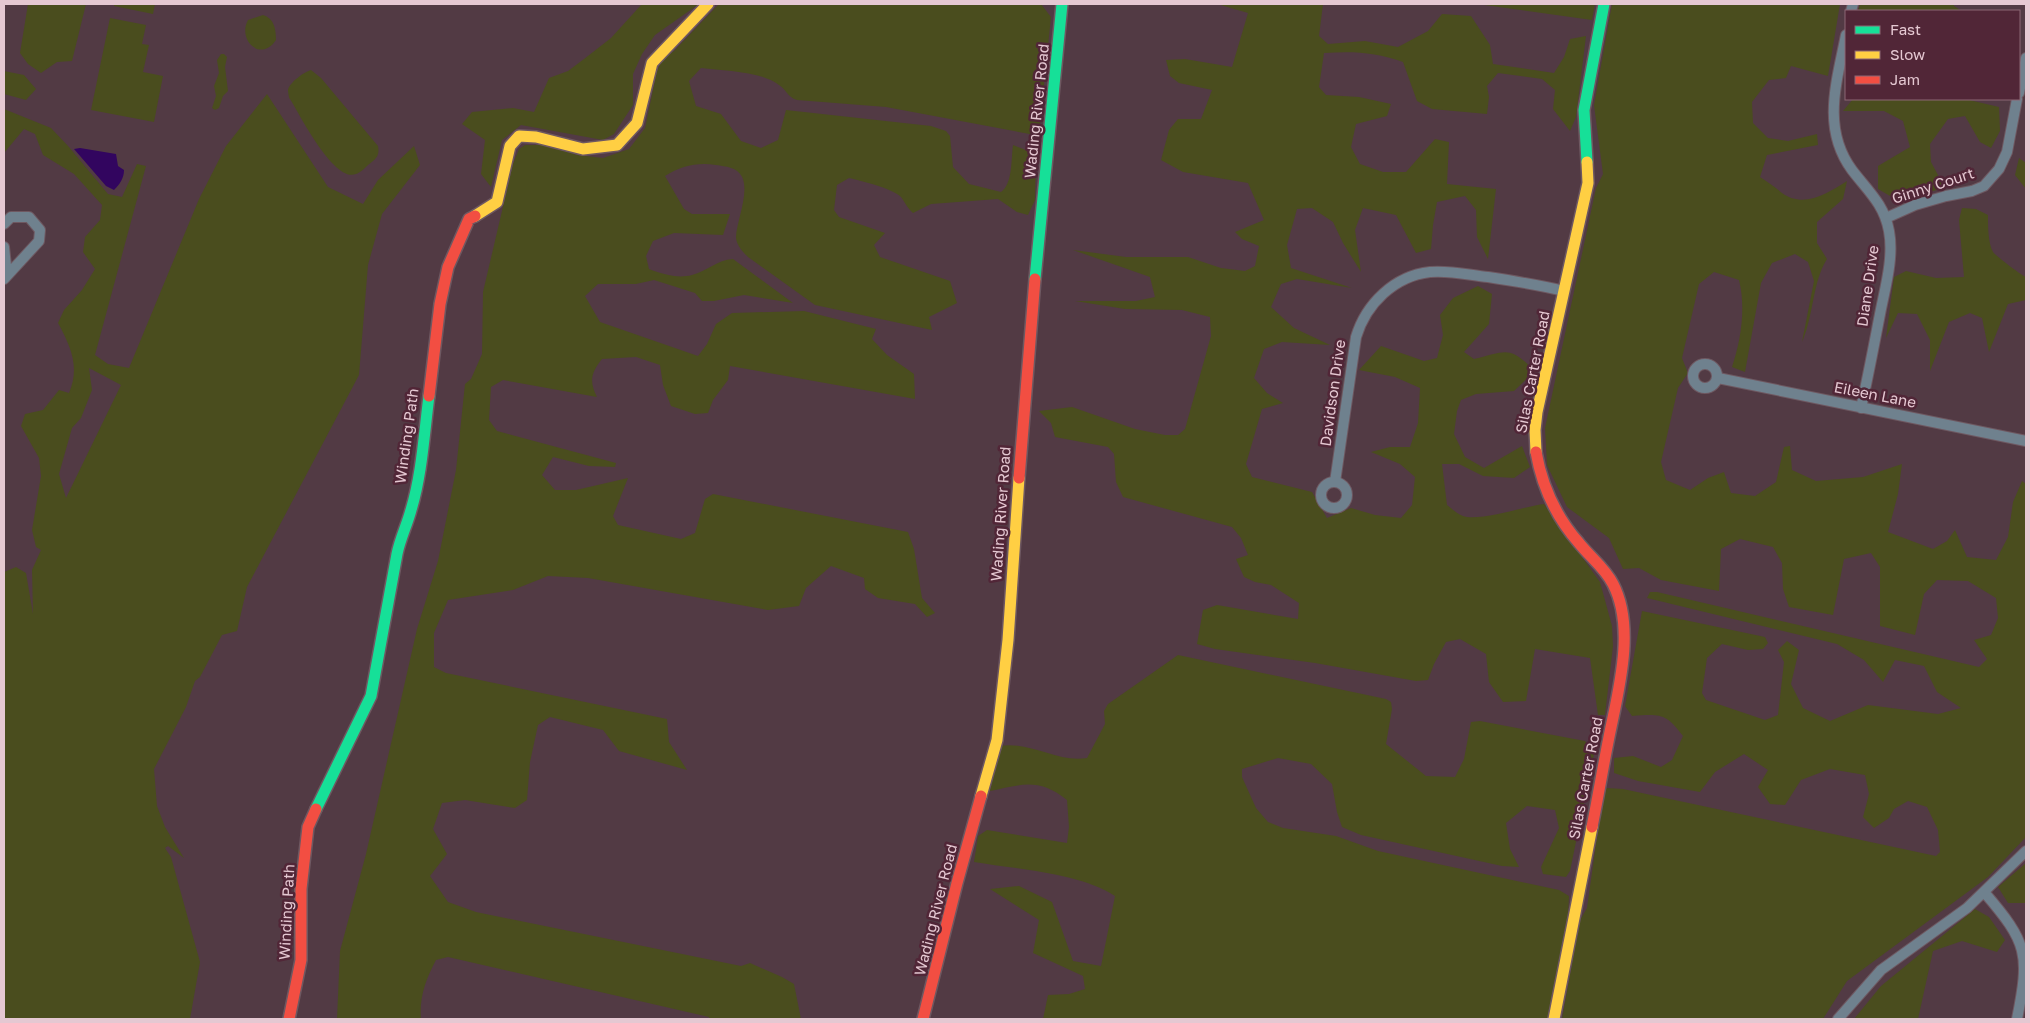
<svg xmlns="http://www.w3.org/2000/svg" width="2030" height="1023" font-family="'Golos Text',sans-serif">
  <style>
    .green { fill: #4a4d1e; fill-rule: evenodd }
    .water { fill: #32055f }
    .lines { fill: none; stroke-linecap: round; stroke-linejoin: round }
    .street-casing { stroke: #6e5861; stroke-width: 12 }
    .fast-casing { stroke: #6e5861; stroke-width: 14 }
    .slow-casing { stroke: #6e5861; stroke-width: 14 }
    .jam-casing { stroke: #6e5861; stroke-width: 14 }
    .street { stroke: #6f818e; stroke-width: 10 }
    .fast { stroke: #16e098; stroke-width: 11 }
    .slow { stroke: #ffcf43; stroke-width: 11 }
    .jam { stroke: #f24e42; stroke-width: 11 }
    .labels { text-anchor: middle; stroke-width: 5; stroke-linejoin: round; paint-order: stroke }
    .street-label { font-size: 15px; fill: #e5c8d2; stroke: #512637 }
  </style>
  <rect width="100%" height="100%" fill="#523a44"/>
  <!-- green -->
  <path class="green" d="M28,4h58l-14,57 -15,1 -16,11 -13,-9 -8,-11z
    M114,4h41l-2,10 -39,-8z
    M642,4h57l-44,31 -13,19 -9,20v31l-19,29 -11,6 -82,-15 -19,15 -11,47 -10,-13 4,-34 -23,-16 10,-12 41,-4 21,4 15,-34 19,-7 16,-12 27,-21z
    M719,4h322l10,13 -12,116 -4,2 -149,-28 -89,-7c-10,-3 -10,-10 -18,-15 -18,-14 -55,-14 -78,-17l-12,13 7,25 25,8 20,27 20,7 17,-8 8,-30 145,16 15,5 4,5 3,31 16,17 32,8c12,-8 10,-34 12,-47l23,9 -1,46 -7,15 -11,-3 -19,-13 -67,5 -18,9c-6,-5 -8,-11 -12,-16 -9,-9 -40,-16 -52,-19l-12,7 -3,25 5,7 46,16 -11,12 6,12 70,24 7,22 -28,14 3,13 -117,-25 -67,-48c-5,-5 -11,-11 -12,-19 0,-19 22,-62 -5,-70 -5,-2 -10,-2 -15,-3 -19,-3 -35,1 -51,11l19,33 8,5h38l-7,21 -49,-2 -21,8 -7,15 3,13c13,5 29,10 43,6 15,-4 25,-15 41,-16l60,44 -49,-8 -30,6h-12l-7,-8 -41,-13 -18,4h-38l-13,12 15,26 98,34 9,-12 9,-20 16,-11 72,-2 72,18 -4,10 15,16 27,19 1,25 -185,-33 -2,14 -15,20 -5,13 -13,1 -24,-8 -8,-21 -3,-20 -24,-8 -34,2c-11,14 -13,22 -5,38l-94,-17 -12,7 -2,33 8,11 119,32 -1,4 -26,-1 -36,-9 -11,18 13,15h21l52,-12 -15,38 5,9 63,14 14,-6 10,-34 8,-5 195,38 6,17 8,49 13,15 -8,4 -12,-13 -37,-6 -13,-9 -1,-11 -33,-12 -25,22 -7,18 -31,4 -180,-32 -40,-2 -35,14 -65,10 -14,33v34l12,6 221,46 2,23 18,28 -68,-19 -16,-21 -53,-13 -12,8 -8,37 -3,38 -12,8 -50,-8 -23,3 -9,26 14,25 -17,22 18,26 28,10 265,54 9,-3 32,14 12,7 7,35h-92v-2l-261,-60 -12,3c-10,19 -17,37 -15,59h-84l3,-68 26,-97 51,-225 21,-68 18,-91 9,-86 6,-5 11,-25 1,-62 30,-128 6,-15 6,-4h19l33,10 26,3 26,-9 16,-21 12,-57 5,-11 12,-9z
    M1217,4h106l-4,32 9,8 37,-3 33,6 30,-16 14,-17 29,2 19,29 3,19 61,9 10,-16 6,-18 16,-3 -10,81 -6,14 -17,-22 2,-19 -13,-11 -44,-6 -11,13 2,11 -2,17 -55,-5 -15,-8 -14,-39c-27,-10 -50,-11 -79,-9l-5,34 7,8 33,2 32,7 -4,12 -31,8 -5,23 9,17 23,8h23l29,-33 14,3 -2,42 49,5 -8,70 -11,-22 -1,-27 -11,-14 -28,6 -4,23 -2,24 -15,4 -20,-38 -33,-7 -8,22 6,42 -18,-29 -10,-21 -21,-14 -15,1 -10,36 4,23 61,20 -55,-9 -16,5 -10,23 23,21 36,17 -48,-3 -18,7 -10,29 13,15 16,10 -21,6 -16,55 6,13 60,15 15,26 24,-10 24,7 26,3 11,-13 3,-28 -15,-13 -29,-12 19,-5h20l8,-24 2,-35 -25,-11 -36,-7 22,-24 43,15 13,-3 6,-23 -3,-20 13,-17 25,-12 14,8 -3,30 -25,28 10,7c33,-8 35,-14 61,12l-21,20 -38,3 -15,6 -4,11 -3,23 11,23 19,11 38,-22 8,21 -16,11 -31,-2 -24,-12h-17l5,41c4,3 10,9 16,11 15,6 63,-10 81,-12l56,78 12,44 1,20 -8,69h-7l-8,-57 -55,-9 -9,52 -23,1 -14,-20 -3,-28 -26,-15 -14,3 -12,22 -6,16 -12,1 -101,-18 -100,-14 -18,-5 6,-34 14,-5 81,14 1,-16 -28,-18 -16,-3 -11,-5 -8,-18 12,-4 -7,-17 -9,-11 -109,-30 -7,-15 -2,-28 -6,-7 -53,-10 -4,-14 -12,-12 33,-4 63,22 30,6h13l7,-6 26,-93 -1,-19 -28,-7 -57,-1 -50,-8h61l19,-4 -5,-20 -77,-27 53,7h62l33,11 24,3 10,-5 4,-20 -17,-7 -7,-7 29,-12 -16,-37 -65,-11 -22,-12 8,-30 9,-11h23l11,-29 -33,-7 -9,-7 -4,-16 19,-1 47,8 16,-54z
    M1477,4h118l-3,16z
    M1612,4h228l-12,72 -37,-10 -5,12 -17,2 -17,22 1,21 15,15 20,3 29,-7 1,11 -51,10 -7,22c8,5 15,10 22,16 22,16 46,0 65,-12l-4,18 -26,23v21l10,16c-15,24 -13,56 -25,83l12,-61 -6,-19 -13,-8 -23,9 -11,20 -16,89 -13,-5c9,-27 14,-59 7,-87l-25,-8 -15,12 -17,74 6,15 -10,15 -17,74 5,18 24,10 18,-12 16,-6 7,21 24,3 21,-14 8,-35 6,-1 2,24 24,11 47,-4 39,-13 -4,30 -10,38 45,17 14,-8 8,-11 12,27 29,3 12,-23 5,-35 9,-21 4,3v353l-38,40 -141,104 -24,38h-261l18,-99 7,-12 16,-114 4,-6 16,1 313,67 4,-4 -2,-22 -11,-23 -19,-6 -14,8 -5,9 -15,10 -11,-11 6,-23 -4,-19 -35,-6 -29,11 -16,25 -15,-1 -12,-17 10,-17 -24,-16 -29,18 -15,20 -62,-11 -24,-8v-15l19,-2 28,11 11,-7 11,-24c-17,-23 -23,-22 -51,-20l-7,-10 17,-95 123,26 3,6 -5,6 -15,1 -26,-6 -15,14 -5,35 4,7 59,20 13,-5 6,-53 -6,-12 9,-9 12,9 -8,34 12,24 27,13 38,-16 70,9 23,-6 -24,-16 -13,-26 -29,-6 -12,22 -19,-22 -27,-16 -190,-46 3,-6h7l322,75 8,-8 -13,-19 17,-5 7,-17 -2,-20 -28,-17 -31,-1 -13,14 -9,41 -35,-9v-59l-9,-14 -27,6 -11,56 -44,-8 -6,-18 -1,-26 -9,-16 -33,-8 -19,10 -2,42 -58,-11 -22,-12 -16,1 -14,-31 -42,-31 -20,-42 -2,-37 51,-240 7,-14 -9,-69z
    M1860,4h94v2l8,5h-104z
    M263,15c11,3 13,14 13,25 -15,23 -39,0 -28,-20z
    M110,18l36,7 -4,19 7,1 -6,27 20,4 -9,46 -63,-12z
    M221,54h3l3,3 -2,10 3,24 -5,5 -4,12 -4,2 -3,-2 4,-12 -2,-10 5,-13 -2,-13z
    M311,70l10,8 57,68c2,10 -2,13 -10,19 -3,3 -8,8 -12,9 -22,9 -56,-59 -66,-75 -1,0 -2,-8 -2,-9 1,-7 16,-18 23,-20z
    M4,71l20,4 12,14 -10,11 -22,-6z
    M267,94l61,93 35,17 15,-24 36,-34 6,19 -38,49 -14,51 -9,110 -112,212 -10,44 -15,4 -22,42 -5,4 -9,26 -32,62 3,37 8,21 19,31 -16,-12 -3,2 6,9 29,105 -10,57h-186v-447l12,-5 10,6 7,41 -1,-44 9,-20 -5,-3 -4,-17 9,-54 -2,-18 -18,-32 4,-12 18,-4 16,-20 10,3c11,-26 2,-46 -11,-70l6,-13 18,-20 13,-21 -12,-17 2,-15 15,-17 2,-15 -28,-31 -31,-19 -8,-21 -11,-5 -20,24v-44l47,19 18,19 39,47 14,3 15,-33 9,2 -51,189 13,9 21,4 70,-169 27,-53zM89,368l32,17 -55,113 -7,-24 13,-46 9,-10 11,-28z
    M1853,99h112l34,8 1,24 -9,17 -11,-6 -15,-26 -17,3 -18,25 1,18 14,26 -48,12 -19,-11v-23l32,-19 -7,-26 -19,-10h-41z
    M2019,158l7,5v26l-11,-14z
    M1962,208l14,1 12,6c0,11 0,28 5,37 3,4 28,23 33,25v23l-18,4 -19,48 -7,-34 -12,-5 -21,9 -19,49v-31l-13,-26 -19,-1 -12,25 8,-61 12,-6 30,7 28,-1 -5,-57z
    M1178,655l208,44 5,3 1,7 -6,35 40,32 29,1 9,-18 7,-37 9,-1 105,20 9,13 -24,117 -4,6 -23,-3 -2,-7 18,-39 -4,-18 -28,-4 -21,17 4,26 9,18 -17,-1 -141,-31 -19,-8 -5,-15 -5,-28 -21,-20 -33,-6 -36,11v8l14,31 12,14 15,6 53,8 42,15 181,39 10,6 -1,20 -20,103h-505l5,-24 21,-1 16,-5 -2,-13 -50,-23 6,-33 -49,-31 29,-3 33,16 21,59 28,5 14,-70c-35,-23 -99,-27 -141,-34l4,-26 9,-6 80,13 2,-16 -2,-27c-28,-22 -44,-16 -77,-9l10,-45c30,-5 57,17 87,12l18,-34 -1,-13 4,-7z
    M2026,863v40h-18l-10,-16z
    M1975,909l14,8 16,23 -8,12 -35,-11 -29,10 -15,68h-64l27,-33z"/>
  <!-- water -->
  <path class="water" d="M80,148l36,6 2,12 6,4c0,8 -4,14 -10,20l-8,-4 -32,-37z"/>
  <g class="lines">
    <defs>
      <path id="street" d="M1851,11l2,-7
        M1846,35c-9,46 -25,93 6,135 16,21 32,34 37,61 5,27 -4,57 -9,83 -6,31 -12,63 -19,94
        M2019,93l7,-35
        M1886,218l29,-13 31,-9 26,-5 12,-5 15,-17 8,-17 10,-53
        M4,224l7,-7h18l11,13 -1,11 -35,38
        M4,247l3,28
        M1693 376a12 12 0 1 1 24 0a12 12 0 1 1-24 0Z
        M1718,378l308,63
        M1335,482l21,-145c10,-33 38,-61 74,-65 19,-2 39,3 58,5 26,4 51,8 76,14
        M1321 495a13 13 0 1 1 26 0a13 13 0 1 1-26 0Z
        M1984,892c44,51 46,62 33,127
        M1838,1019l43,-49 86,-62 59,-57"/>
      <path id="fast" d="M1587,162l-3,-52 20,-106
        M1035,279l27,-275
        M316,809l55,-113 26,-142c3,-15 10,-29 14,-44 11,-36 13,-76 18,-114"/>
      <path id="slow" d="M475,216l22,-14 13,-56 9,-10 17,1 47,12 34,-4 20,-22 15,-60 56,-59
        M1536,452l-1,-22 2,-18 51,-229 -1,-21
        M981,796l16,-56 11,-100 11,-162
        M1554,1019l38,-192"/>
      <path id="jam" d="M429,396l11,-92 8,-37 21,-48 6,-3
        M1536,452c6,34 20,65 43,91 11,14 26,25 34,41 23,44 5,108 -4,153 -6,30 -11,60 -17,90
        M1019,478l16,-199
        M289,1019l12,-59v-71l7,-62 8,-18
        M923,1019l34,-136 24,-87"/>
    </defs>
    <!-- street casing -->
    <use href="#street" class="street-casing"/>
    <!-- fast casing -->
    <use href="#fast" class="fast-casing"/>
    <!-- slow casing -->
    <use href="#slow" class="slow-casing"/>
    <!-- jam casing -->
    <use href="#jam" class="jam-casing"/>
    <!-- street -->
    <use href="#street" class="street"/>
    <!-- fast -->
    <use href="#fast" class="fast"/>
    <!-- slow -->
    <use href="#slow" class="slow"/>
    <!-- jam -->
    <use href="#jam" class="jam"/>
  </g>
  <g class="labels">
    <!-- street labels -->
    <g class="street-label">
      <text transform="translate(1037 111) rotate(-84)" y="5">Wading River Road</text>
      <text transform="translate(1933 186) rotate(-18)" y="5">Ginny Court</text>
      <text transform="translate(1868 286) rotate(-82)" y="5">Diane Drive</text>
      <text transform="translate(1533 372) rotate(-79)" y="5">Silas Carter Road</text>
      <text transform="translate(1333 393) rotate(-82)" y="5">Davidson Drive</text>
      <text transform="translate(1875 395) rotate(11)" y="5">Eileen Lane</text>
      <text transform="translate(407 436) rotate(-82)" y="5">Winding Path</text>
      <text transform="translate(1001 514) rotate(-86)" y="5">Wading River Road</text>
      <text transform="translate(1586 778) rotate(-79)" y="5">Silas Carter Road</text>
      <text transform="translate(936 910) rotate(-76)" y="5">Wading River Road</text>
      <text transform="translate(287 912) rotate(-87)" y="5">Winding Path</text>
    </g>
  </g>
  <!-- border -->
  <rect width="2030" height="1023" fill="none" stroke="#e5c8d2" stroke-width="10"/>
  <!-- legend -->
  <rect x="1845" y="10" width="175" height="90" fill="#512637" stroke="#8c6775"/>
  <rect x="1855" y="26" width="25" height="8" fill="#16e098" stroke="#8c6775"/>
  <text x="1890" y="35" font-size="15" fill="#e5c8d2">Fast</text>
  <rect x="1855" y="51" width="25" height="8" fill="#ffcf43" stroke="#8c6775"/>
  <text x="1890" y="60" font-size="15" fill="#e5c8d2">Slow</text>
  <rect x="1855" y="76" width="25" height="8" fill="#f24e42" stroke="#8c6775"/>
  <text x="1890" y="85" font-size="15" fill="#e5c8d2">Jam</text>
</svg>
